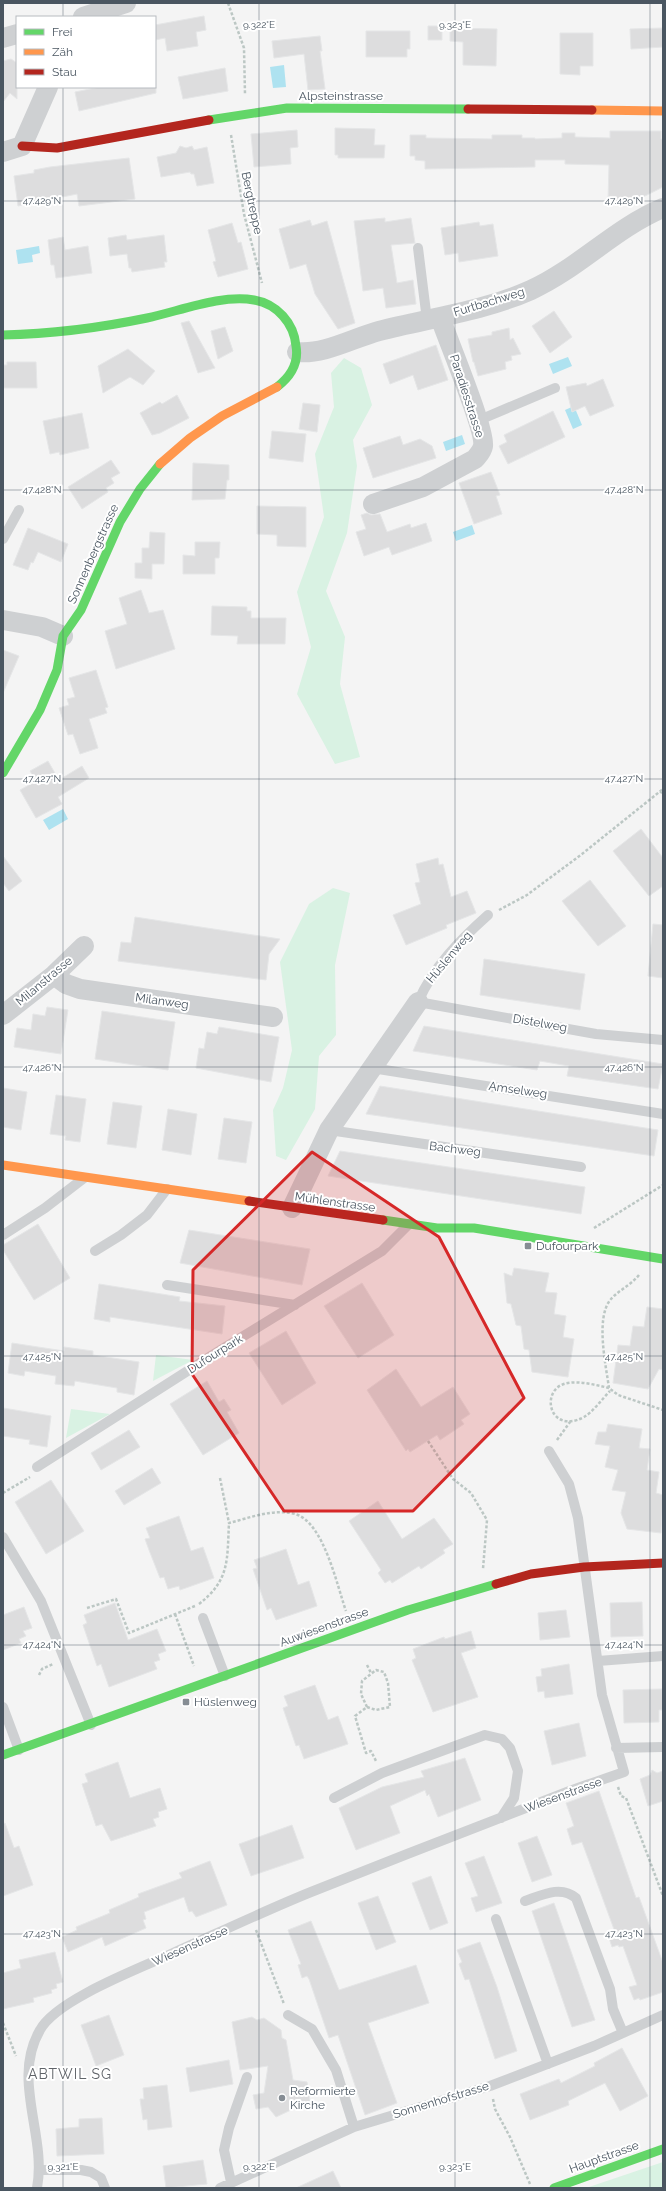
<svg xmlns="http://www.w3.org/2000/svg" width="666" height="2191" font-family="Raleway,sans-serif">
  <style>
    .green { fill: #d9f2e3 }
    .water { fill: #aee2f0 }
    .building { fill: #ddddde; stroke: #e5e6e7 }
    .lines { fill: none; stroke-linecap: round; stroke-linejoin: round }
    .path { stroke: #bcc7c4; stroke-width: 2.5; stroke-dasharray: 3 2; stroke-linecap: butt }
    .lane { stroke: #ced0d2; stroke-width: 10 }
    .street { stroke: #ced0d2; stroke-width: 20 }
    .fast { stroke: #63d668; stroke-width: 9 }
    .slow { stroke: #ff974d; stroke-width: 9 }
    .jam { stroke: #b3261e; stroke-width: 9 }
    .marked { fill: #d62828; fill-opacity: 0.2; stroke: #d62828; stroke-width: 3; stroke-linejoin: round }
    .ticks { fill: none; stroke: #4a5661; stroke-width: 1; stroke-opacity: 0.45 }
    .poi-dot { fill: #868d94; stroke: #fff; stroke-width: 1.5 }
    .labels { text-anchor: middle; stroke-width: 4; stroke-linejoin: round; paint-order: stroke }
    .street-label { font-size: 12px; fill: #4a5661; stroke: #fff }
    .poi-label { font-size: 12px; fill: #4a5661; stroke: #fff; text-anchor: start }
    .quarter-label { font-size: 14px; letter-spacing: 1px; fill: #5f6368; stroke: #fff }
    .ticks-label { font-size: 10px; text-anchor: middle; fill: #4a5661; stroke: #fff; stroke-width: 4; stroke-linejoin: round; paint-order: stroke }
  </style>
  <rect width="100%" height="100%" fill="#f4f4f4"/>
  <!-- green -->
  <path class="green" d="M344,358l17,10 11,37 -19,35 4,26 -10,67 -21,58 19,46 -5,47 20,73 -25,7 -38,-70 14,-47 -14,-55 27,-75 -9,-63 19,-47 -3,-34z
    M333,888l17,5 -15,72 1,70 -17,21 -4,53 -29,51 -10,-4 -3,-46 10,-22 9,-38 -12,-88 29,-58z
    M156,1355l37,5 -40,21z
    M71,1409l39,5 -44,24z
    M663,2162v26h-77z"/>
  <!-- water -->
  <path class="water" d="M284,65l2,22 -13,1 -3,-21z
    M39,246l1,7 -8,2 1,7 -15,2 -2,-14z
    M568,357l4,9 -19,8 -4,-10z
    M574,406l8,19 -9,4 -8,-19z
    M462,435l3,9 -19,7 -3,-9z
    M472,525l3,9 -19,7 -3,-9z
    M63,809l5,10 -19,11 -6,-10z"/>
  <!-- building -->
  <path class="building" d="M204,16l2,14 -10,2 2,14 -31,5 -2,-13 -10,2v-15z
    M428,26h14v14h-14z
    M450,28l47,1 -1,37 -33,-1v-23l-13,-1z
    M663,28v19l-32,2 -1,-20z
    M366,31h44v18h-3v8h-41z
    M560,33h33v33h-13v9l-20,-1z
    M320,36l2,15h-2l5,38 -17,1 -4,-36 -30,4 -2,-17z
    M11,59l6,4v36l-7,-6 -7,9v-41z
    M225,68l3,23 -45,8 -5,-22z
    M100,87h56v6l-77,18 -4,-19z
    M335,128l40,1 -1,16h11l-1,13h-46v-3h-3z
    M297,130l1,17 -8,1 1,16 -37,3 -3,-33z
    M610,131h51v8h2v48l-32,16 -23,-1 1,-37 -44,-1v-4h-30v7l-110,2v-8l-10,-1v-4h-5v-21h16v3l66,1v-4h30v3h13v1l27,-1v-5h13v4l35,1z
    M180,146l6,2 6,-2 2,4 13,-3 7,36 -17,3 -3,-12h-3l-1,-2 -29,5 -4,-20 19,-4z
    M129,158l6,41 -56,7 -2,-12 -59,12 -4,-30 20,-3v-3l16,-3z
    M385,218v4l26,-4 4,25 -24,2 6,38 16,-3 3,24 -30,4 -3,-20 -20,3 -9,-70z
    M310,220l2,6 15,-5 28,102 -17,6 -23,-35 -9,-30 -16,5 -11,-40z
    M479,222l1,4 13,-2 5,32 -39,6 -1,-9 -13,2 -4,-27z
    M232,223l6,20 3,-1 7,27 -30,8 -5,-15 3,-1 -8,-31z
    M126,235l1,5 37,-5 3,27h-3l1,5 -33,5 -1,-4h-2l-2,-14 -17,2 -2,-18z
    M63,237l2,13 23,-4 4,27 -36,5 -2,-13h-3l-3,-25z
    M554,311l18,26 -22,16 -18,-27z
    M189,321l26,47 -17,5 -17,-50z
    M225,327l8,24 -15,8 -7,-28z
    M509,328l1,12 3,-2 8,16 -10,2 1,4 -7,2 1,7 -28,7 -4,-14h-1l-5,-23 24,-4v-3z
    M436,345l12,35 -30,10 -5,-15 -23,9 -7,-20z
    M128,349l27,22 -12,14 -13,-8 -27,16 -5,-27z
    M7,362h29l1,26h-34v-23h4z
    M603,379l11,27 -24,10 -5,-10 -13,6 -6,-25 20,-4 1,3z
    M177,395l12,23 -29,15 -8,2 -12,-22 20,-11 2,2z
    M303,403l17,2 -3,27 -18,-3z
    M553,411l12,26 -57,27 -9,-18 8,-4 -3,-7z
    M82,413l7,35 -29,7 -1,-3 -9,2 -7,-33z
    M272,431l34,3 -3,28 -34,-4z
    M400,436l3,9 17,-6 12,7 4,12 -63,20 -10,-30z
    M111,460l9,13 -9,5 3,5 -8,5 2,4 -26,17 -14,-22z
    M193,463l36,2v15h-2l-2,19 -33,1z
    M491,472l9,23 -4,1 6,18 -28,10 -15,-41z
    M257,506l49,1v40l-29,-1v-11l-20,-1z
    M367,513l4,2 9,-1 7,18 23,-8 1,4 15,-5 6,18 -40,14 -3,-8 -25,9 -8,-24 10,-3 -5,-14z
    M28,528l40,16 -7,18 -23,-10 -5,11 -2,-1 -3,8 -15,-5z
    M150,532l15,1 -1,31h-12v15l-17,-1v-15h7v-15h7z
    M195,542h25l-1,16h-4v16h-32v-19l12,1z
    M141,590l8,23 14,-3 12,39 -59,20 -11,-38 22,-7 -8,-26z
    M212,606l35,1v4h4v7h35l-1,26h-48l1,-8 -27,-1z
    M3,650l16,6 -16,37z
    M96,670l12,37 -3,1 2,5 -18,6 9,29 -18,6 -7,-20 -5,1 -9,-27 10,-3 -2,-6 8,-2 -6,-19z
    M48,761l11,19 23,-14 7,12 -31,19 4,7 -26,14 -16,-28 16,-9 -6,-10z
    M641,829l22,29v28l-14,10 -36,-45z
    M3,856l19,25 -13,10 -6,-8z
    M438,858l1,7 4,-1 8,33 16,-6 9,22 -30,12 1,3 -41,17 -13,-30 28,-11 -6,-21 5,-1 -4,-18z
    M590,880l36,46 -28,20 -36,-45z
    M135,917l52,8 93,14 -11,15 -3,26 -148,-19 3,-19 10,1z
    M653,924l10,1v53l-15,-2z
    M484,959l101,15 -5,36 -100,-15z
    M47,1007l21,3 -7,44 -47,-7 3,-19 14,2 2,-16 12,2z
    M102,1011l73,11 -7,48 -73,-11z
    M424,1026l239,38 -5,25 -91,-13 2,-10 -29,-5 -3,9 -124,-19z
    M219,1027l60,10 -8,45 -75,-14 3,-20 5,1 3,-17 10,2z
    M380,1086l278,44 -4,26 -288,-42z
    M3,1088l24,4 -6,38 -18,-3z
    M56,1095l30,4 -6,43 -15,-2 1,-4 -16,-2z
    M113,1102l29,4 -6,42 -29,-4z
    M168,1109l29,5 -6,41 -29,-5z
    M224,1118l28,4 -6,41 -28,-4z
    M340,1151l245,36 -4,27 -253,-38z
    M38,1224l32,54 -36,22 -31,-50v-5z
    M189,1230l121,19 -8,36 -122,-22z
    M514,1268l35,5 -4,19 12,1 -3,21 12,2 -3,21 11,2 -6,38 -36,-5 -3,-22 -5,-1 -3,-23 -5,-1 -5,-21 -4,-1 -3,-30 8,3z
    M362,1283l32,52 -36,23 -34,-52z
    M99,1284l81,13 -1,4 46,5 -3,28 -112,-17v5l-16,-3z
    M647,1307l16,2v61l-4,-1 -11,20 -35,-6 5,-38 12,1 3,-20 11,1z
    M286,1331l30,52 -34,22 -33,-52z
    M12,1343l52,8v-4l29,4v4l46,7 -5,33 -17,-3v-4l-42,-7 -1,5 -19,-2 1,-8 -31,-5 -1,5 -16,-3z
    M396,1369l25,38 32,-20 17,27 -9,6 3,4 -24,16 -3,-5 -27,17 -2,-3 -2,2 -39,-61z
    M207,1381l12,21 5,-3 7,11 -4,2 12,21 -36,22 -33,-51z
    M3,1408l48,8 -4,31 -18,-3 1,-4 -27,-4z
    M608,1424l34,5 -3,19 11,1 -3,21 12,2 -3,21 7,2 -2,38 -34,-4 -6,-16 5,-21 -14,-2 6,-20 -13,-3 5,-21 -15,-2 3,-12h8z
    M129,1430l11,17 -39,23 -10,-17z
    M152,1468l9,15 -37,22 -9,-14z
    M51,1480l33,51 -38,23 -31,-52z
    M378,1501l24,38 32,-21 19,26 -10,6 2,3 -24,16 -2,-3 -27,17 -2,-3 -5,3 -7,-10 3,-3 -32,-49z
    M179,1516l12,35 12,-4 11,31 -34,12 -1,-4 -11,3 -4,-12 -4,1 -11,-28 -4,-11 5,-1 -4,-10z
    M286,1549l12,36 11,-4 8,25 -41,14 -5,-12 -4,2 -14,-41 4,-1 -3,-8z
    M642,1602l1,34 -32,1 -1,-34z
    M115,1603l13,37 29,-11 9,22 -8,3 2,6 -6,2 3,7 -48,18 -8,-23 -4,2 -14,-41 4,-2 -3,-8z
    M24,1607l8,21 -9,3 3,5 -7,3 2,4 -18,7v-35z
    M566,1610l4,27 -30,3 -2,-27z
    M471,1631l5,17 -15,5 17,44 -45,15 -21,-52 4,-2 -3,-9 31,-12 1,2z
    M569,1664l4,30 -28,4 -1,-7 -6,1 -2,-15 6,-1 -1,-7z
    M315,1685l13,35 10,-4 10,28 -44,15 -5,-14 -3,1 -13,-38 5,-2 -4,-10z
    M662,1689l1,21h-4v12l-35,1 -1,-33z
    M579,1723l7,33 -34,9 -8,-34z
    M465,1758l16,42 -43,17 -9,-23 -2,2 -2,-6 -35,16 10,27 -44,17 -17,-42 43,-21 42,-10 -3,-6z
    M118,1762l12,36 30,-10 7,21 -9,3 1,5 -6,2 3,7 -45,15 -9,-17 -6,2 -14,-42 6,-2 -3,-8z
    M652,1770l5,3 6,-2v30l-15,5 -8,-27 10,-4z
    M599,1791l37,107 3,-1 24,66v29l-23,8 -1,-2 -5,2 -5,-13 8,-2 -14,-39 -4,1 -1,-2 -6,2 -4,-12 7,-3 -33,-90 -10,3 -5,-16 7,-3 -8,-23z
    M5,1823l9,25 5,-2 14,39 -30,11v-72z
    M292,1825l12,33 -53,18 -12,-32z
    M537,1836l15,39 -20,7 -14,-39z
    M484,1856l18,47 -26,9 -5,-14 7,-2 -13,-33z
    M210,1861l17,44 -31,12 -4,-6 -3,1 -5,-15 -40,15 2,7 -3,1 3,8 -41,18 -3,-9 -34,15 -6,-15 15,-7 -1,-3 34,-14 -1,-3 30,-13 -1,-3 44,-16 -3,-5z
    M431,1876l17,47 -18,7 -18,-47z
    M378,1896l18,46 -20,8 -18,-47z
    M554,1903l41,117 -23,7 -40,-116z
    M311,1921l28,69 77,-25 13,38 -61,20 29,80 -32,12 -27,-80 -9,3 -20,-59 -2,-3 -5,2 -4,-13 3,-1 -13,-34z
    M480,1942l17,45 20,64 -22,8 -26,-80 -4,1 -6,-16 3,-2 -5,-12z
    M55,1952l8,30 -7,2 1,4 -6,2 1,3 -19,5 1,4 -31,7v-36l18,-5 -2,-8z
    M109,2015l15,40 -28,11 -15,-41z
    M252,2017l5,3 7,-2 17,12 1,8 4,2 7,40 14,2 3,19 -34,16 -8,-10 -12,2 -3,-14 11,-2 4,-27 -28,4 -8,-48z
    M622,2048l26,48 -28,15 -15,-28 -37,18 1,4 -39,15 -10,-26 39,-15 2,4 34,-17 -1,-3z
    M229,2060l4,24 -43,8 -4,-24z
    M167,2085l5,42 -24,3 -1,-11 -4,1 -3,-21h4l-1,-11z
    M102,2118l2,36 -47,2 -1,-27 23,-2v-8z
    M203,2160l4,24 -41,4 -3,-22z
    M333,2171l8,17h-45z"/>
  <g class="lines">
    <!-- path -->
    <path class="path" d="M228,3l16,45 1,46
      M231,135l13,79 18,69
      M660,791l3,3
      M499,910l28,-15 55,-41 81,-65
      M594,1228l69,-43
      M639,1275c-8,10 -20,15 -28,24 -16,18 -5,67 -2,89l9,7 45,15
      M609,1388c-13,-3 -28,-7 -41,-5 -29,4 -20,53 16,34 9,-5 18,-18 26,-26
      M557,1440l13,-18
      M428,1441l25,38 18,14 16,27 -4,49
      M220,1478l9,45c20,-5 45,-15 66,-9 29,8 42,72 51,97
      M3,1493l27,-16
      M199,1604c31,-24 28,-44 30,-81
      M87,1608l29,-9 13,34 66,-27
      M175,1614l19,52
      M367,1665l4,8
      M39,1675l3,-6 11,-5
      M367,1707l9,3 14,-3 -2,-24 -4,-11 -8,-2 -14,11 -1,13 6,13 -12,9 11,37 5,-2 5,10
      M618,1787l3,9 5,2 37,98
      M256,1930l28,74
      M3,2023l13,33
      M493,2099l2,10 15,28 20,47"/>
    <!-- lane -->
    <path class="lane" d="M418,248l9,72
      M477,421l78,-33
      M3,539l16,-29
      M488,915c-28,25 -55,52 -70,87l178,32 67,6
      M372,1068l291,46
      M329,1130l252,37
      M3,1235l42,-27 39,-30
      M95,1251l26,-16 26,-20 20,-26
      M167,1285l128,20
      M37,1467l174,-111 171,-105 27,-27
      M3,1537l38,64 50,124
      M203,1618l22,58
      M598,1661l65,-5
      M3,1707l16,43
      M616,1748l47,-1
      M334,1798l48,-25 103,-38 17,4 8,9 8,23 -4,27 -13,20
      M525,1901c17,-6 36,-16 51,-3l34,91 3,20 10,24
      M496,1919l52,145
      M288,2015l24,14 24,41 18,57
      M41,2170h40l10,2 10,6 4,10
      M231,2182l-7,-32 5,-22 18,-51
      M37,2188c10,-53 -26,-108 3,-158 16,-30 98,-61 131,-76 47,-21 93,-43 140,-62 85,-34 171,-67 256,-100 18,-7 38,-13 57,-20l-22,-77 -24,-177 -9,-34 -20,-33
      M220,2188l134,-61 136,-41 104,-40 69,-31"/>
    <!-- street -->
    <path class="street" d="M83,17l43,-14
      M3,38l14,-4
      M3,152l19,-6 26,-59
      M297,352c27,3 56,-14 82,-21 51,-13 105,-20 152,-41 48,-22 84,-62 132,-82
      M373,504l50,-17 52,-28c3,-4 7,-7 8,-13 3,-15 -36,-108 -43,-129
      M3,620l39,7 21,9
      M54,975l12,9 14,5 193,28
      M3,1015l51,-40 30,-29
      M292,1208l37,-78 89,-128"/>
    <!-- fast -->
    <path class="fast" d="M209,120l78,-12 181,1
      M3,335c49,-1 96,-7 144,-17 33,-7 75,-24 107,-18 23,4 40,23 42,46 3,17 -6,31 -19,41
      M3,773l37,-63 17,-40 6,-34 18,-26 39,-88 20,-33 20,-25
      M383,1220l54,8h37l189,31
      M3,1755l405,-145 88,-26
      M554,2188l109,-39"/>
    <!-- slow -->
    <path class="slow" d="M592,110l71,1
      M160,464l30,-26 32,-22 55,-29
      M3,1165l246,36"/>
    <!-- jam -->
    <path class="jam" d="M468,109l124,1
      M22,146l35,2 152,-28
      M249,1201l134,19
      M496,1584l35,-10 53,-7 79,-4"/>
  </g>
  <!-- marked area -->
  <path class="marked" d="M312,1152l127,85 85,161 -111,113h-129l-92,-137 1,-104z"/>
  <!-- ticks -->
  <path class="ticks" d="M63,3v14M259,3v2185M455,3v2185M650,3v2185M63,87v2101M3,201h660M3,490h660M3,779h660M3,1067h660M3,1356h660M3,1645h660M3,1934h660"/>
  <!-- markers -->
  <g class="poi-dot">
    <rect x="524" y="1242" width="8" height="8" rx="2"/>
    <rect x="182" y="1698" width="8" height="8" rx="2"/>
    <circle cx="282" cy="2098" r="4"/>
  </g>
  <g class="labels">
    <!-- street labels -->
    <g class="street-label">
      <text x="341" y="100">Alpsteinstrasse</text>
      <text transform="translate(252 203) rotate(78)" y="4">Bergtreppe</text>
      <text transform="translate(489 302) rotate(-17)" y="4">Furtbachweg</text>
      <text transform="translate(467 396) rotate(72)" y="4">Paradiesstrasse</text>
      <text transform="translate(93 554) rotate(-66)" y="4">Sonnenbergstrasse</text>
      <text transform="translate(449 957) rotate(-50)" y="4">Hüslenweg</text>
      <text transform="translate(44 981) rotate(-40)" y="4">Milanstrasse</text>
      <text transform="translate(162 1001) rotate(8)" y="4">Milanweg</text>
      <text transform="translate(540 1023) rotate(10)" y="4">Distelweg</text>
      <text transform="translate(518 1090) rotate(8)" y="4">Amselweg</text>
      <text transform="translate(455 1149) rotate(7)" y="4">Bachweg</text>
      <text transform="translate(335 1202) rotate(8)" y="4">Mühlenstrasse</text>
      <text transform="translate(215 1354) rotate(-32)" y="4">Dufourpark</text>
      <text transform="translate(324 1627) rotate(-20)" y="4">Auwiesenstrasse</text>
      <text transform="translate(563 1795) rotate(-20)" y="4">Wiesenstrasse</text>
      <text transform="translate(190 1946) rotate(-24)" y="4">Wiesenstrasse</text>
      <text transform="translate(441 2100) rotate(-17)" y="4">Sonnenhofstrasse</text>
      <text transform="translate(604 2157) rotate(-20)" y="4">Hauptstrasse</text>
    </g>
    <!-- poi labels -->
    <g class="poi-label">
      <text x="536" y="1250">Dufourpark</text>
      <text x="194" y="1706">Hüslenweg</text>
      <text x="290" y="2095">Reformierte<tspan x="290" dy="14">Kirche</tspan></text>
    </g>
    <!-- quarter labels -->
    <g class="quarter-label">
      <text x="70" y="2079">ABTWIL SG</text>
    </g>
  </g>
  <g class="ticks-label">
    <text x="259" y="28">9.322°E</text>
    <text x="455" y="28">9.323°E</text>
    <text x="42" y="204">47.429°N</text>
    <text x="624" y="204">47.429°N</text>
    <text x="42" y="493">47.428°N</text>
    <text x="624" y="493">47.428°N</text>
    <text x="42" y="782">47.427°N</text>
    <text x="624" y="782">47.427°N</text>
    <text x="42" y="1071">47.426°N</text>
    <text x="624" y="1071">47.426°N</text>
    <text x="42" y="1360">47.425°N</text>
    <text x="624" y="1360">47.425°N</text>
    <text x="42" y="1648">47.424°N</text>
    <text x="624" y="1648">47.424°N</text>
    <text x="42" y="1937">47.423°N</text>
    <text x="624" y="1937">47.423°N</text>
    <text x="63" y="2170">9.321°E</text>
    <text x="259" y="2170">9.322°E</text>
    <text x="455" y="2170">9.323°E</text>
  </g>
  <!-- border -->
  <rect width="666" height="2191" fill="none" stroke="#4a5661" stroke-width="8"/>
  <!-- legend -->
  <rect x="16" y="16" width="140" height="72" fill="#ffffff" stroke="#b7bbc0"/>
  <rect x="24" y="29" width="20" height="6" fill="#63d668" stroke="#b7bbc0"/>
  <text x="52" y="36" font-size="12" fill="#4a5661">Frei</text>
  <rect x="24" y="49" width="20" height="6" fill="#ff974d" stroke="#b7bbc0"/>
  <text x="52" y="56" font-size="12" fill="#4a5661">Zäh</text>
  <rect x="24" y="69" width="20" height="6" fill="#b3261e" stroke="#b7bbc0"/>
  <text x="52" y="76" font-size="12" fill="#4a5661">Stau</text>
</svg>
